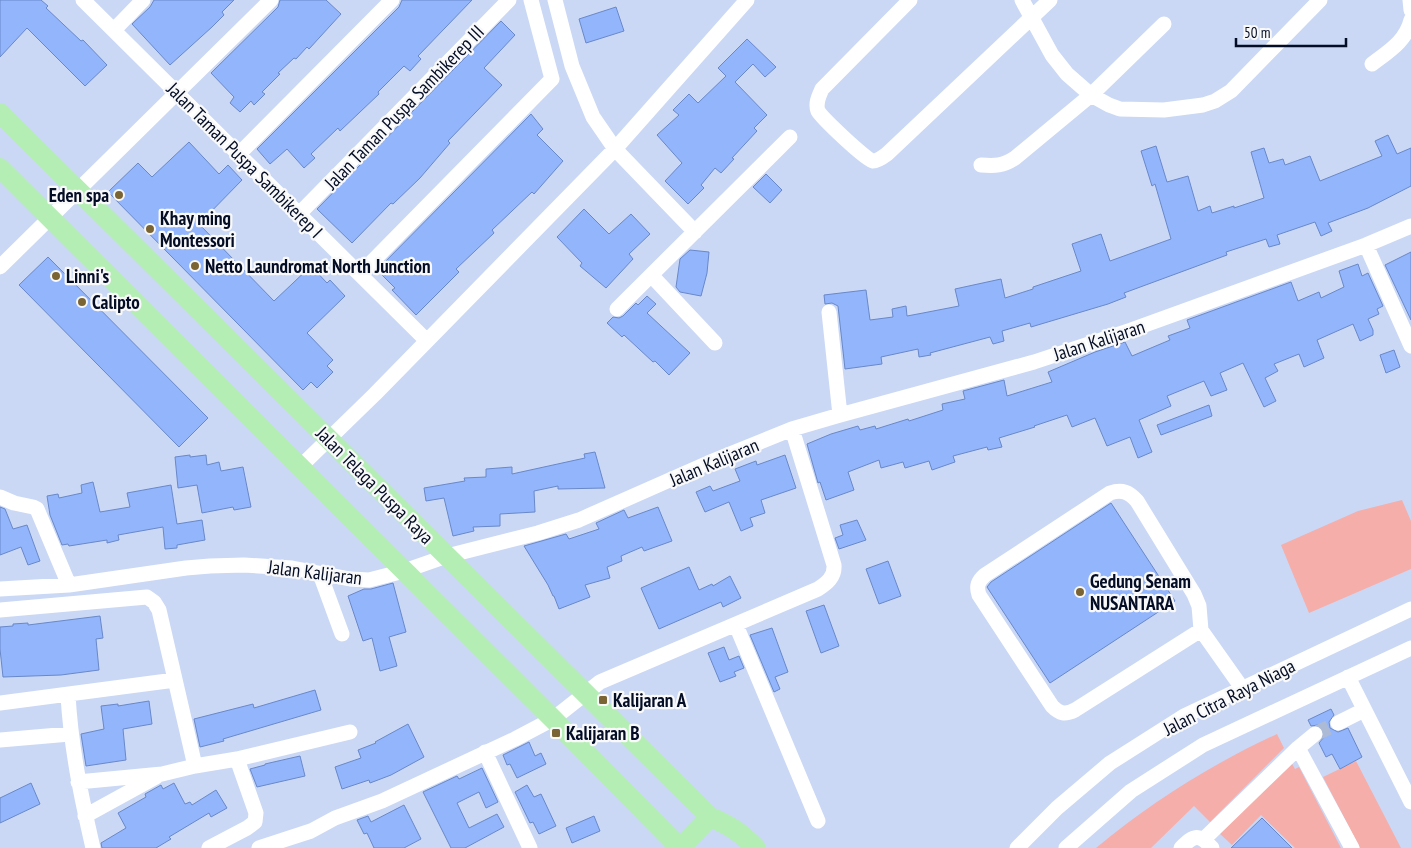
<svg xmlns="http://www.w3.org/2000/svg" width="1411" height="848" font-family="'PT Sans Narrow',sans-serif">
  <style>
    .green { fill: #f5aea9 }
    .building { fill: #93b5fb; stroke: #6888ca }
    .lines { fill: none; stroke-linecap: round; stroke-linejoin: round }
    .minor-tunnel { stroke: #acbad6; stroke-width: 15; stroke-dasharray: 15 8; stroke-linecap: butt }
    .minor { stroke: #fff; stroke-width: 15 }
    .major { stroke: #b4eeb4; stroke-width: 20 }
    .poi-dot { fill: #7b6434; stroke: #f9f9f9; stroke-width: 2 }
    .labels { text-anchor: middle; stroke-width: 4.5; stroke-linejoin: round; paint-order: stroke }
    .street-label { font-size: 19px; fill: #040d26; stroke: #f9f9f9 }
    .poi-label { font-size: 19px; font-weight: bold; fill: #040d26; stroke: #f9f9f9; text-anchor: start }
  </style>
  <rect width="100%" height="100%" fill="#cad8f5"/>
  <!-- green -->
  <path class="green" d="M1402,500l9,21v48l-102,44 -28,-68 77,-34z
    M1277,734l7,14 -74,74 -16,-16 -43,42h-55c55,-46 116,-84 181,-114z
    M1356,761l45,87h-41l-37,-71z
    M1291,762l4,7 4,-2 42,81h-46l-34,-33 -29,30 -13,-12z"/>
  <!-- building -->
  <path class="building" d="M0,0h41l7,6 -2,2 35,33 2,-1 24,25 -22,21 -58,-58 -27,29z
    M154,0h80l-12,12 2,3 -12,12 -42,38 -38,-41 18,-17z
    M280,0h46l15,14 -32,35 -2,-2 -11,12 -2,-1 -16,15 2,1 -18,18 3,2 -11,11 -3,-4 -11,11 -10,-9 4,-6 -23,-24 67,-66z
    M402,0h70l-54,56 3,3 -11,12 -6,-5 -26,26 1,2 -39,37 -2,-3 -27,26 4,4 -11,10 -17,-19 -17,15 -13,-15 142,-142z
    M616,7l8,24 -38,12 -7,-24z
    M501,21l14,14 -31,33 18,17 -54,56 2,2 -30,35 -27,26 -2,-1 -39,40 -35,-34z
    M747,39l29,28 -11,10 -12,-13 -18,18 32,33 -13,13 3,3 -25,27 2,1 -13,14 -6,-5 -14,17 3,3 -16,16 -23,-23 17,-18 -25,-28 22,-20 -6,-5 16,-16 9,9 28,-27 -8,-8z
    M531,114l12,15 -6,6 26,26 -29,33 -2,-2 -40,38 2,3 -38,36 3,3 -43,43 -24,-25 3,-2 -18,-18z
    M1388,135l9,19 14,-6v38l-43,22 -40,15 4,8 -11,5 -6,-14 -38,13 3,9 -11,3 -3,-8 -40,13 1,3 -103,38 2,4 -18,7 -77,23 -1,-4 -28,8 2,10 -11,3 -3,-7 -60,16 1,2 -12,2 -1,-8 -37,8 1,7 -37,5 -7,-63 -6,-3 -7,1 -1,-9 42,-5 4,30 23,-3 -1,-8 14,-3 1,10 16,-3 36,-7 -4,-17 46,-10 4,19 28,-9v-2l48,-16 -9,-27 29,-10 9,27 61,-22 -16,-55 -3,2 -11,-35 15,-5 11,36 21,-6 10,35 12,-5 2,7 22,-7v2l30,-10 -13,-46 13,-4 5,15 14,-4 2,6 25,-9 10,25 62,-25 -7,-15z
    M189,142l30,32 9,-9 14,15 -43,44 75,77 37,-35 16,17 3,-3 15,16 -38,37 26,27 -6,6 6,6 -16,16 -6,-6 -8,8 -195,-198 30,-29 14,14z
    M766,174l16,16 -12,13 -17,-16z
    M584,209l25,25 22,-20 19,20 -21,20 4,5 -27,29 -26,-22 2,-3 -25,-26z
    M690,250l19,2 -2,21 -6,23 -21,-4 -4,-5 4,-28z
    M1411,252v68l-26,-55z
    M48,257l160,161 -29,29 -160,-162z
    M1358,264l4,12 6,-3 15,33 -6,3 2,5 -11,5 5,11v5l-13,6 -7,-17 -36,16 7,18 -20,9 -5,-13 -25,10 4,7 -13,7 11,23 -12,6 -21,-44 -23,10 7,17 -16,6 -7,-15 -37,15 4,10 -32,14 13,32 -14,6 -8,-21 -23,9 -12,-28 -23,9 -5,-12 -33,11 1,1 -36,11 3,9 -14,3 -1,-3 -34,9 2,6 -23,8 -3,-9 -24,7 -2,-6 -22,6 -2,-8 -31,12 6,18 -28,10 -6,-18 -2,1 -11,-39 24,-10 27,-8 2,4 15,-4 1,3 32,-10 1,2 34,-11 -1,-6 23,-5 -2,-8 41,-11 3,16 45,-14 -4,-10 47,-20 30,-10 7,14 38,-16 -2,-4 22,-8 -3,-8 104,-38 7,19 21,-9 2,6 23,-11 -5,-16z
    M647,296l9,8 -9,9 43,40 -21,22 -14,-14 -2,1 -29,-27 -2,2 -15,-14 6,-6 6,1 4,-2 13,-13 2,2z
    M1394,350l6,17 -14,6 -6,-18z
    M1209,405l3,11 -51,19 -4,-10z
    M595,452l10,36 -47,1v-3l-24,5 1,21 -35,2v12l-27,1 1,4 -21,5 -9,-38 -18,3 -2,-13 41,-7 -1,-3 22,-1v-8l26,-2v7l73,-16 -1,-4z
    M190,455v2l16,-2 1,10 12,-3 2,9 22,-4 8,40 -17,3 -1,-3 -31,6 -5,-28 -19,3 -3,-31z
    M785,455l11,33 -35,12 4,13 -15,5 3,8 -12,5 -12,-29 -24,10 -9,-20 14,-6 3,5 27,-10 -5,-12 21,-8 1,4z
    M93,482l7,30 30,-5 -3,-14 44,-8 6,39 25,-4 3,20 -28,5v3l-12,1 -2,-22 -45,8 1,5 -12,3v-3l-38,6 -1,-2 -6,1 -12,-30 -3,-19 11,-2 1,4 23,-5 -1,-8z
    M1111,503l64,98 -125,82 -63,-96 4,-5z
    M0,507l5,2 8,20 14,-4 13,36 -12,4 -7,-18 -21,8z
    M658,507l14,34 -28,10 -2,-4 -21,9 1,5 -15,6 3,11 -25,7 5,12 -31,12 -5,-13h-1l-5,-11 -24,-39 42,-12 3,5 30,-10 -3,-6 28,-13 4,8z
    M857,520l9,20 -27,9 -4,-11 8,-3 -3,-10z
    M888,561l13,35 -22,8 -13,-35z
    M689,567l10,23 13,-6 1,2 17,-10 11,22 -18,9 -2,-5 -62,27 -18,-41z
    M393,583l13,49 -17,5 8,29 -17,5 -8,-33 -9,3 -15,-45 16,-7h7z
    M824,605l15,41 -18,7 -15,-42z
    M100,616l3,22 -7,1 3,31 -38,5 -58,2 -3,-28v-22l13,-1v-2l15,-1v2z
    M772,628l16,44 -13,5 5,12 -6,3 -24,-57z
    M724,647l5,13 10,-4 5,12 -10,4 2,4 -16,6 -12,-29z
    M315,690l6,20 -98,29 1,2 -24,6 -6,-28 59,-15 1,4z
    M149,701l3,23 -29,5 3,31 -40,6 -5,-32 23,-5 -3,-23 17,-2v2z
    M1331,709l3,6 -5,7 1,6 8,4 10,-4 14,29 -22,12 -8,-15 -6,3 -7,-14 5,-6 -2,-9 -4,-3 -7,1 -3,-6z
    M408,724l16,33 -33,18 -21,8 -1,-3 -27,9 -7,-22 26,-9 -3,-8 18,-7 -1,-1z
    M529,742l6,14 6,-3 5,11 -29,14 -7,-14 -3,1 -4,-10z
    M300,756l5,20 -48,11 -7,-18 15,-4v-1z
    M482,768l16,34 -12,6 -7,-16 -22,11 12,25 28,-14 7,13 -39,21h-14l-28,-56 34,-16 2,3z
    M31,783l9,21 -40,19v-25z
    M174,783l11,21 5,-2 2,3 24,-15 11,18 -16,9 -2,-4 -40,24 2,2 -15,9h-54l-1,-5 25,-15 -8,-15 28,-16 -1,-3 16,-9 2,4z
    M527,785l7,12 7,-3 15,32 -17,8 -6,-12 -3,1 -15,-31z
    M404,805l17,34 -17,9h-30l-7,-15 -3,1 -7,-14 11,-4 3,6z
    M594,816l6,15 -28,12 -6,-15z
    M1262,818l30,30h-61z"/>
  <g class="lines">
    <!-- minor-tunnel -->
    <path class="minor-tunnel" d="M1315,734l23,-11"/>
    <!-- minor -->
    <path class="minor" d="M83,0l344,341
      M555,0l17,66 21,51 22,32 80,83
      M910,0l-88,89c-3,7 -7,14 -4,22 4,7 48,49 55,50 5,0 10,-4 14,-7l163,-154
      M1022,0l30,55 15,19 24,21 18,10 11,4 44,1 39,-5 12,-4 16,-10 89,-91
      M1410,0l1,10
      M114,30l29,-30
      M1372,64c17,-13 34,-23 39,-44
      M239,154l153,-154
      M981,165c14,1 22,1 34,-7l76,-63 73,-71
      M299,214l210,-214
      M1366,245l45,101
      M0,267l271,-267
      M360,274l192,-195 -21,-79
      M652,276l63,67
      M617,309l173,-172
      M829,312l11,103
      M300,467l75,-73 240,-245 132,-149
      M0,497l14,6 19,4 4,2 32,76
      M320,574l22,60
      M0,589l69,-4 117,-17 24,-2 34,-1 48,3 58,11 19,1 35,-9 43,-15 91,-23 41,-13 129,-57 84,-34 48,-14 194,-53 97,-32 235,-85 45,-19
      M0,610l147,-13 7,5 5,8 36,156
      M736,625l82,196
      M1201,630l-2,-24 -5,-12 -57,-93c-8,-9 -15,-12 -27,-8l-125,82c-7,6 -9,11 -6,20l73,111c8,8 13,9 23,4l126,-80 41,58
      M1348,677l63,125
      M68,695c3,53 13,101 25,153
      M0,703l175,-23
      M1338,723l26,-13
      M0,740l70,-6
      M1298,748l54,100
      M485,752l45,96
      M78,782l84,-8 33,-8 42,-7 113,-27
      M85,816l71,-39
      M1204,839l94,-91 17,-14
      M209,848l38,-20 8,-6 1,-9 -19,-54
      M259,848l52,-17 24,-13 47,-17 133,-62 38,-20 47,-37 218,-93c9,-6 17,-12 16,-24l-42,-136
      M1017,848l40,-40 53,-45 74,-47 227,-107
      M1066,848l65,-57 72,-46 208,-97
      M1181,848c13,-13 18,-15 31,0"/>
    <!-- major -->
    <path class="major" d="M0,113l710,704c21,9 30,15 46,31
      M0,168l553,551 127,129 30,-31"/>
  </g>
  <!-- markers -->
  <g class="poi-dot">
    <circle cx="119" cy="195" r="5"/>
    <circle cx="150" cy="229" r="5"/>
    <circle cx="195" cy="266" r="5"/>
    <circle cx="56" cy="276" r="5"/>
    <circle cx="82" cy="302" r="5"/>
    <circle cx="1080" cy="592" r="5"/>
    <rect x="598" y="695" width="10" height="10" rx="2.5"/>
    <rect x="551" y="728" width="10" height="10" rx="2.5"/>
  </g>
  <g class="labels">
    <!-- street labels -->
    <g class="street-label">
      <text transform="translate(404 107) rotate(-46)" y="7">Jalan Taman Puspa Sambikerep III</text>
      <text transform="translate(245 160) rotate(45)" y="7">Jalan Taman Puspa Sambikerep I</text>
      <text transform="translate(1099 340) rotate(-18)" y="7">Jalan Kalijaran</text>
      <text transform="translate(714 462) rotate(-23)" y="7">Jalan Kalijaran</text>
      <text transform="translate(375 485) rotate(45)" y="7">Jalan Telaga Puspa Raya</text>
      <text transform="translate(315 572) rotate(7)" y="7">Jalan Kalijaran</text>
      <text transform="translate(1229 697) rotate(-27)" y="7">Jalan Citra Raya Niaga</text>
    </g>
    <!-- poi labels -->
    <g class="poi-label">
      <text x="109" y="202" text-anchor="end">Eden spa</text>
      <text x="160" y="225">Khay ming<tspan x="160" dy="22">Montessori</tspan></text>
      <text x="205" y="273">Netto Laundromat North Junction</text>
      <text x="66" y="283">Linni's</text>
      <text x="92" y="309">Calipto</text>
      <text x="1090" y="588">Gedung Senam<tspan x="1090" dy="22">NUSANTARA</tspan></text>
      <text x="613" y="707">Kalijaran A</text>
      <text x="566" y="740">Kalijaran B</text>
    </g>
  </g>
  <!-- scale -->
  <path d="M1236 38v8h110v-8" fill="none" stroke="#040d26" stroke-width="2.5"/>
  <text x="1244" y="38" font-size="15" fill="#040d26" stroke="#f9f9f9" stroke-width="4" paint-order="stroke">50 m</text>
</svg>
